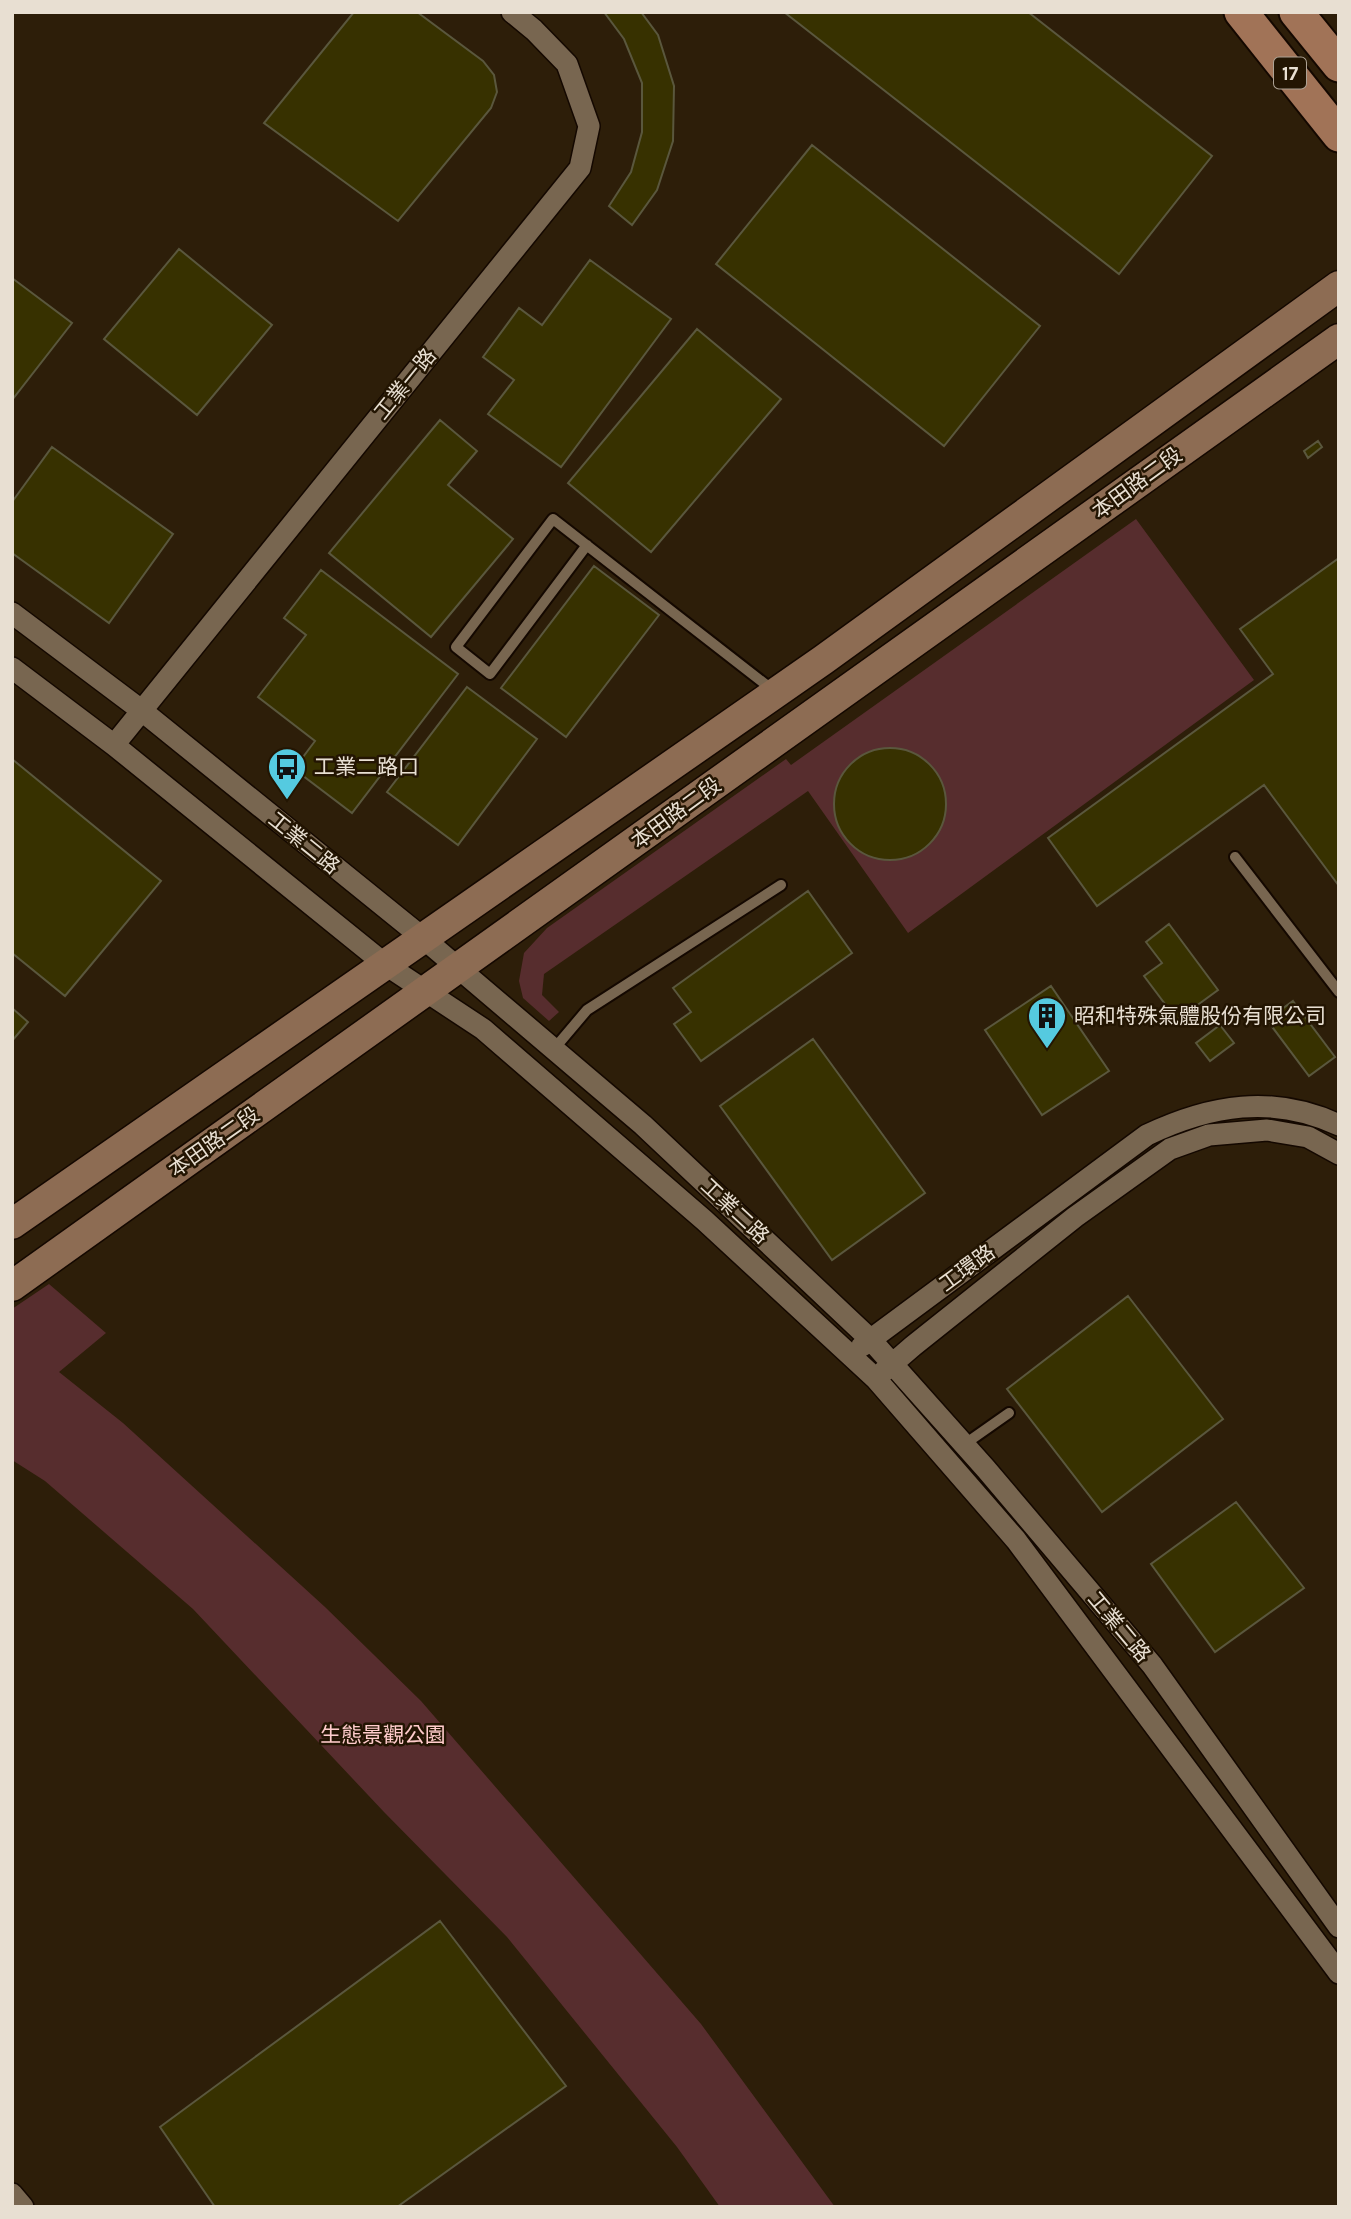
<svg xmlns="http://www.w3.org/2000/svg" width="1351" height="2219" font-family="Karla,'Noto Sans TC',sans-serif">
  <style>
    .green { fill: #572d2e }
    .building { fill: #373100; stroke: #5a573d; stroke-width: 2 }
    .lines { fill: none; stroke-linecap: round; stroke-linejoin: round }
    .lane-casing { stroke: #140800; stroke-width: 14 }
    .street-casing { stroke: #140800; stroke-width: 24 }
    .secondary-casing { stroke: #140800; stroke-width: 33 }
    .primary-casing { stroke: #140800; stroke-width: 37 }
    .lane { stroke: #786650; stroke-width: 10 }
    .street { stroke: #786650; stroke-width: 21 }
    .secondary { stroke: #8d6c53; stroke-width: 30 }
    .primary { stroke: #a17357; stroke-width: 33 }
    .labels { text-anchor: middle; stroke-width: 5; stroke-linejoin: round; paint-order: stroke }
    .shield { fill: #231502; stroke: #ada294; stroke-width: 2 }
    .shield-label { font-size: 19px; font-weight: bold; fill: #e8dfd2 }
    .street-label { font-size: 21px; fill: #e8dfd2; stroke: #231502 }
    .poi-label { font-size: 21px; fill: #e8dfd2; stroke: #231502; text-anchor: start }
    .park-label { font-size: 21px; fill: #fcc; stroke: #231502 }
  </style>
  <rect width="100%" height="100%" fill="#2d1e09"/>
  <!-- green -->
  <path class="green" d="M1136,519l118,161 -346,253 -100,-142 -264,183 -2,21 17,17 -10,9 -26,-23 -4,-17 5,-28 23,-25 239,-169 5,6z
    M49,1284l57,49 -47,39 64,51 202,184 96,94 280,323 134,183h-115l-43,-60 -170,-210 -123,-125 -191,-203 -148,-128 -33,-21v-151z"/>
  <!-- building -->
  <path class="building" d="M354,12h63l66,49 11,14 3,17 -6,16 -93,113 -134,-98z
    M604,12h37l17,23 16,51 -1,55 -16,49 -25,35 -23,-19 22,-34 11,-40v-49l-18,-44z
    M784,12h244l184,144 -93,118z
    M812,145l228,181 -96,120 -228,-182z
    M179,249l93,76 -75,90 -93,-76z
    M590,260l81,59 -110,148 -73,-53 26,-34 -31,-23 36,-49 23,17z
    M12,278l60,45 -60,77z
    M697,329l84,70 -130,153 -83,-69z
    M440,420l37,31 -29,34 65,54 -82,98 -102,-84z
    M1318,441l4,6 -14,11 -4,-7z
    M52,447l121,87 -64,89 -97,-70v-51z
    M1339,558v328l-75,-101 -167,121 -49,-68 225,-164 -33,-45z
    M594,566l65,49 -93,122 -65,-49z
    M321,570l137,104 -106,139 -58,-44 21,-28 -57,-44 48,-62 -22,-17z
    M467,687l70,52 -79,106 -71,-53z
    M834 804a56 56 0 1 1 112 0a56 56 0 1 1-112 0Z
    M12,759l149,122 -96,115 -53,-43z
    M808,891l44,62 -151,108 -27,-37 17,-12 -18,-24z
    M1169,924l49,66 -41,30 -33,-44 18,-13 -16,-21z
    M1051,986l58,85 -67,44 -57,-85z
    M1293,1001l42,56 -26,19 -42,-56z
    M12,1008l16,14 -16,19z
    M1220,1025l14,18 -24,18 -14,-18z
    M813,1039l112,154 -93,67 -112,-154z
    M1128,1296l95,123 -121,93 -95,-123z
    M1236,1502l68,86 -89,64 -64,-88z
    M440,1921l126,165 -169,121h-182l-55,-80z"/>
  <g class="lines">
    <defs>
      <path id="lane" d="M587,545l-97,129 -34,-27 97,-128 221,172
        M1235,857l104,135
        M554,1049l33,-39 194,-125
        M962,1446l47,-33"/>
      <path id="street" d="M12,613l129,97 282,228 220,187 228,215 115,129 166,196 187,262
        M12,668l102,77 272,220 97,64 221,191 172,159 140,161 323,433
        M114,745l466,-577 9,-42 -22,-62 -33,-34 -22,-18
        M862,1346l285,-211c63,-30 126,-41 192,-10
        M883,1372l30,-26 162,-129 95,-68 39,-14 58,-5 41,7 31,17
        M12,2194l11,13"/>
      <path id="secondary" d="M12,1224l811,-564 516,-374
        M12,1286l1327,-947"/>
      <path id="primary" d="M1241,12l98,123
        M1296,12l43,53"/>
    </defs>
    <!-- lane casing -->
    <use href="#lane" class="lane-casing"/>
    <!-- street casing -->
    <use href="#street" class="street-casing"/>
    <!-- secondary casing -->
    <use href="#secondary" class="secondary-casing"/>
    <!-- primary casing -->
    <use href="#primary" class="primary-casing"/>
    <!-- lane -->
    <use href="#lane" class="lane"/>
    <!-- street -->
    <use href="#street" class="street"/>
    <!-- secondary -->
    <use href="#secondary" class="secondary"/>
    <!-- primary -->
    <use href="#primary" class="primary"/>
  </g>
  <!-- icons -->
  <defs>
    <symbol id="bus-pin" viewBox="-11 -11 22 30"><path d="M0 17L-7.5 6A9.5 9.5 0 1 1 7.5 6Z" fill="#55cae0" stroke="#231502"/><path d="M-5-6H5V4H4V6H2V4H-2V6H-4V4H-5ZM-3.5-4V0h7V-4ZM-3.5 1.2v1.5H-2V1.2ZM2 1.2v1.5H3.5V1.2Z" fill="#111"/></symbol>
    <symbol id="building-pin" viewBox="-11 -11 22 30"><path d="M0 17L-7.5 6A9.5 9.5 0 1 1 7.5 6Z" fill="#55cae0" stroke="#231502"/><path d="M-4-6H4V6H1V3H-1V6H-4ZM-2.5-4.3h1.7v1.8h-1.7ZM.8-4.3h1.7v1.8H.8ZM-2.5-1h1.7V.8h-1.7ZM.8-1h1.7V.8H.8Z" fill="#111"/></symbol>
  </defs>
  <g fill-rule="evenodd">
    <use href="#bus-pin" x="265" y="745" width="44" height="60"/>
    <use href="#building-pin" x="1025" y="994" width="44" height="60"/>
  </g>
  <g class="labels">
    <!-- shield labels -->
    <rect class="shield" x="1274" y="57.5" width="32" height="31" rx="5"/>
    <g class="shield-label">
      <text x="1290" y="80">17</text>
    </g>
    <!-- street labels -->
    <g class="street-label">
      <text transform="translate(405 384) rotate(-51)" y="7">工業一路</text>
      <text transform="translate(1137 483) rotate(-36)" y="7">本田路二段</text>
      <text transform="translate(676 813) rotate(-36)" y="7">本田路二段</text>
      <text transform="translate(304 843) rotate(39)" y="7">工業二路</text>
      <text transform="translate(214 1142) rotate(-35)" y="7">本田路二段</text>
      <text transform="translate(735 1211) rotate(43)" y="7">工業二路</text>
      <text transform="translate(967 1268) rotate(-36)" y="7">工環路</text>
      <text transform="translate(1119 1627) rotate(50)" y="7">工業二路</text>
    </g>
    <!-- poi labels -->
    <g class="poi-label">
      <text x="314" y="774">工業二路口</text>
      <text x="1074" y="1023">昭和特殊氣體股份有限公司</text>
    </g>
    <!-- park labels -->
    <g class="park-label">
      <text x="383" y="1742">生態景觀公園</text>
    </g>
  </g>
  <!-- border -->
  <rect width="1351" height="2219" fill="none" stroke="#e8dfd2" stroke-width="28"/>
</svg>
